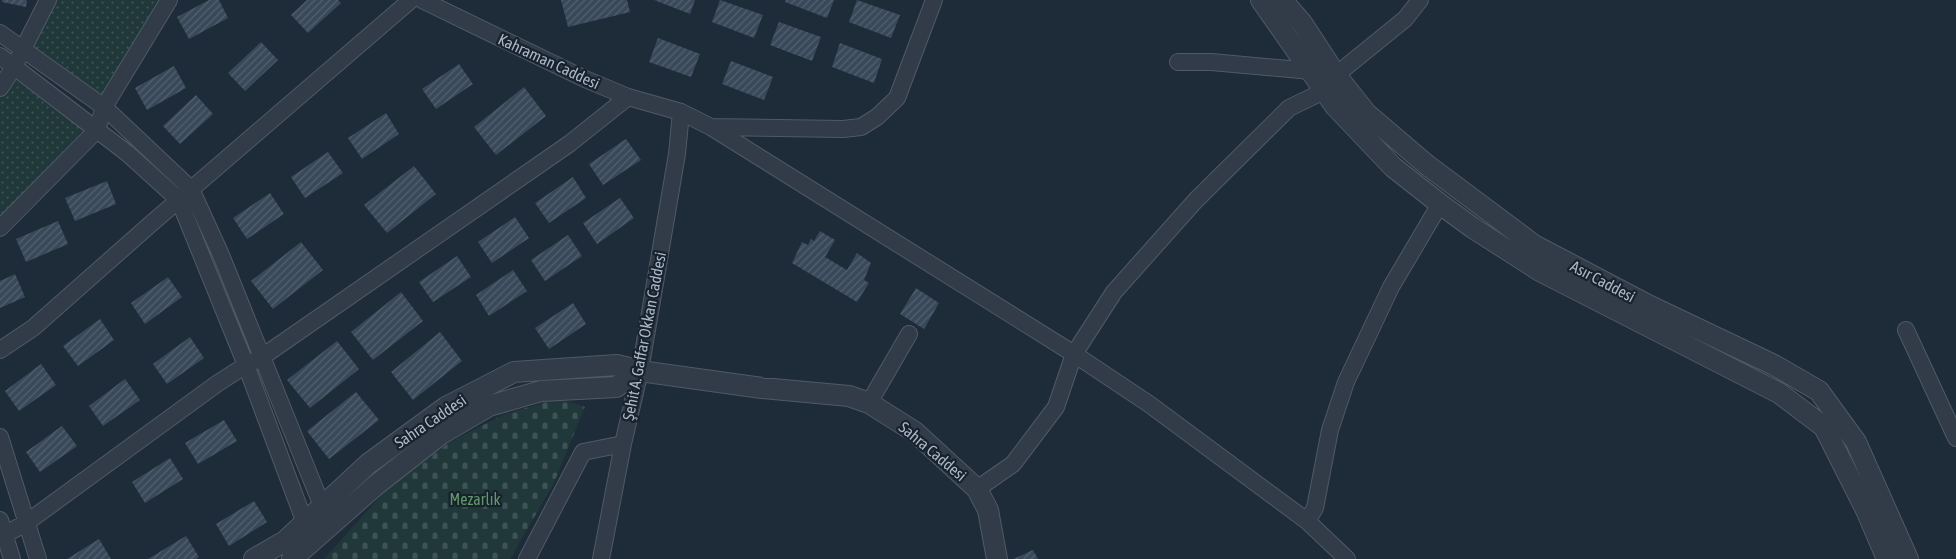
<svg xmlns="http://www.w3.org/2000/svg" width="1956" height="559" font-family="'Asap Condensed',sans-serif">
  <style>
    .cemetery { fill: url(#cemetery-stones) }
    .park { fill: url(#park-dots) }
    .building { fill: url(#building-hatch) }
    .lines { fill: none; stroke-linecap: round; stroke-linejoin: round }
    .minor-casing { stroke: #4f5a67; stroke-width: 18 }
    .tertiary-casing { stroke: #4f5a67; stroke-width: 22 }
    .minor { stroke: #323c49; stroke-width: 16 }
    .tertiary { stroke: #323c49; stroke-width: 20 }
    .labels { text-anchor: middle; stroke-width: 4.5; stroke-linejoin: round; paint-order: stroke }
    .street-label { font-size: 16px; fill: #abb7c6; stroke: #17222d }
    .park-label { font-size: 16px; fill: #61986b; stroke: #17222d }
  </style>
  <defs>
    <pattern id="cemetery-stones" width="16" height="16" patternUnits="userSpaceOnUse" patternTransform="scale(1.25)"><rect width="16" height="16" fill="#20383a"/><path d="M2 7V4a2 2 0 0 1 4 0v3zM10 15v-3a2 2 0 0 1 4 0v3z" fill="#3e5355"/></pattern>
    <pattern id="park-dots" width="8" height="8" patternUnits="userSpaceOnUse" patternTransform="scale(1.25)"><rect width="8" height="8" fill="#20383a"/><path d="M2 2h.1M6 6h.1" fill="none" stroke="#3e5355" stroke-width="1.8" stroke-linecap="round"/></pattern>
    <pattern id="building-hatch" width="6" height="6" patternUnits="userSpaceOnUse" patternTransform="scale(1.25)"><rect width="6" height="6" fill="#394959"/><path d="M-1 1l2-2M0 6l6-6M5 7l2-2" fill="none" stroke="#53616f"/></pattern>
  </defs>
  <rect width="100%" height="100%" fill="#1e2b39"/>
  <!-- cemetery -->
  <path class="cemetery" d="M558,398l27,9 -31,76 -44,76h-186l63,-70 63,-47 53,-27z"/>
  <!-- park -->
  <path class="park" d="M56,0h104l-58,99 -72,-51z
    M15,76l71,52 -86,88v-118z"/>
  <!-- building -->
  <path class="building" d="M2,0h25l-1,7 -24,-5z
    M209,0h10l9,18 -39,21 -12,-22z
    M307,0h31l3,3 -33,30 -17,-18z
    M561,0h66l3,12 -62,15z
    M654,0h41l-5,14z
    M720,0l43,15 -9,23 -42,-16z
    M786,0h48l-7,18 -42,-16z
    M857,0l43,15 -9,23 -42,-16z
    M779,22l42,15 -9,24 -42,-16z
    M658,38l42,16 -9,23 -42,-15z
    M261,42l17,18 -33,31 -17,-18z
    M840,43l42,16 -8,24 -42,-16z
    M731,61l42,16 -9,23 -42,-16z
    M459,64l14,20 -37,25 -14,-20z
    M174,66l12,22 -39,22 -12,-22z
    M524,87l22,29 -50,39 -22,-28z
    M196,95l17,19 -33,30 -17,-18z
    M386,113l13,21 -37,25 -14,-21z
    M626,139l15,21 -38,25 -14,-21z
    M328,152l15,21 -38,25 -14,-21z
    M414,166l22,28 -49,39 -23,-28z
    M573,177l13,21 -37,25 -14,-20z
    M107,181l9,23 -41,17 -10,-23z
    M270,193l14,21 -37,25 -14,-21z
    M620,198l14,20 -37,26 -14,-21z
    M515,217l14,21 -37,25 -14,-21z
    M58,221l10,23 -42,18 -10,-23z
    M820,231l15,9 -10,17 22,13 10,-17 14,10 -7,17 5,3 -12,19 -65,-39 10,-21 6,3 3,-6 3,2z
    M568,235l14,21 -37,25 -14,-21z
    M301,242l22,28 -50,39 -22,-28z
    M457,256l14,21 -38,25 -14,-20z
    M513,270l14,21 -38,25 -13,-21z
    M15,274l10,23 -25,11v-27z
    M168,277l14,20 -37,27 -14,-21z
    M916,288l23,15 -15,26 -24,-15z
    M401,292l22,29 -50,39 -22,-28z
    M573,303l13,21 -37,25 -14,-21z
    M100,319l14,21 -36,26 -15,-20z
    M440,332l22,29 -49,39 -22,-28z
    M190,337l14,21 -37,26 -14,-20z
    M337,341l22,28 -49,39 -23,-28z
    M41,364l15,21 -37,26 -14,-20z
    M125,379l15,21 -37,26 -14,-20z
    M356,392l23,28 -50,39 -22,-28z
    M224,420l13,21 -39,23 -13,-21z
    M62,426l15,20 -37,26 -14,-20z
    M170,458l13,21 -38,24 -13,-21z
    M254,501l13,21 -38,24 -13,-22z
    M186,536l13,21 -3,2h-48z
    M99,539l12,20h-44z
    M1033,550l5,9h-25z"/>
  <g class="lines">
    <defs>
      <path id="minor" d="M422,0l163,79 43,18 53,15 30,15 363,227 75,50 158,117 40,38
        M0,33l104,74 87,82 30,66 101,251
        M0,56l127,97 52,47 67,165 59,158
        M1178,62h33l100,9
        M0,88l14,-21 34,-67
        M711,127l132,2 18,-2 16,-10 20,-19 37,-98
        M0,228l97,-98 7,-23 65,-107
        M1906,330l50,108
        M0,350l33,-22 120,-106 258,-222
        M869,403l40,-69
        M0,437l38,122
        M977,489l36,-25 43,-57 18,-53 40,-62 82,-92 93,-92 35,-17 12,-16 69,-56 15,-19
        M0,520l12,39
        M1307,521l8,-13 15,-78 16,-48 45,-95 49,-83
        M0,534l4,1 22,-12 192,-140 28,-18 16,-8 307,-213 59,-47
        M527,559l56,-107 40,-8
        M601,559l22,-115 17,-73 37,-217 4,-42"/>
      <path id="tertiary" d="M1261,0l74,106 58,61 47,37 33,24 67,43 239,122 45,34 42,83 21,49
        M1282,0l20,23 34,52 30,38 61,52 107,80 116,61 124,59 45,26 37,51 52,117
        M254,559l31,-18 83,-77 78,-57 68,-35 103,-7 23,6 122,17 87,8 20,7 46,29 62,57 11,21 9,49
        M292,559l84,-74 65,-51 48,-28 52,-15 75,-4 24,-16"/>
    </defs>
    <!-- minor casing -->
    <use href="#minor" class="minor-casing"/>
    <!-- tertiary casing -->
    <use href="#tertiary" class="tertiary-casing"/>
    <!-- minor -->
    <use href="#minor" class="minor"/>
    <!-- tertiary -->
    <use href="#tertiary" class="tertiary"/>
  </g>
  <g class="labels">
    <!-- street labels -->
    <g class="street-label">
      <text transform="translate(549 61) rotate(25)" y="6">Kahraman Caddesi</text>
      <text transform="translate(1603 281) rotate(28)" y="6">Asır Caddesi</text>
      <text transform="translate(644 336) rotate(-79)" y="6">Şehit A. Gaffar Okkan Caddesi</text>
      <text transform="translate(430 421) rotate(-34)" y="6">Sahra Caddesi</text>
      <text transform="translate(933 451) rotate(40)" y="6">Sahra Caddesi</text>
    </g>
    <!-- park labels -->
    <g class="park-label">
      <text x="475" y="505">Mezarlık</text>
    </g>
  </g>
</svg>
